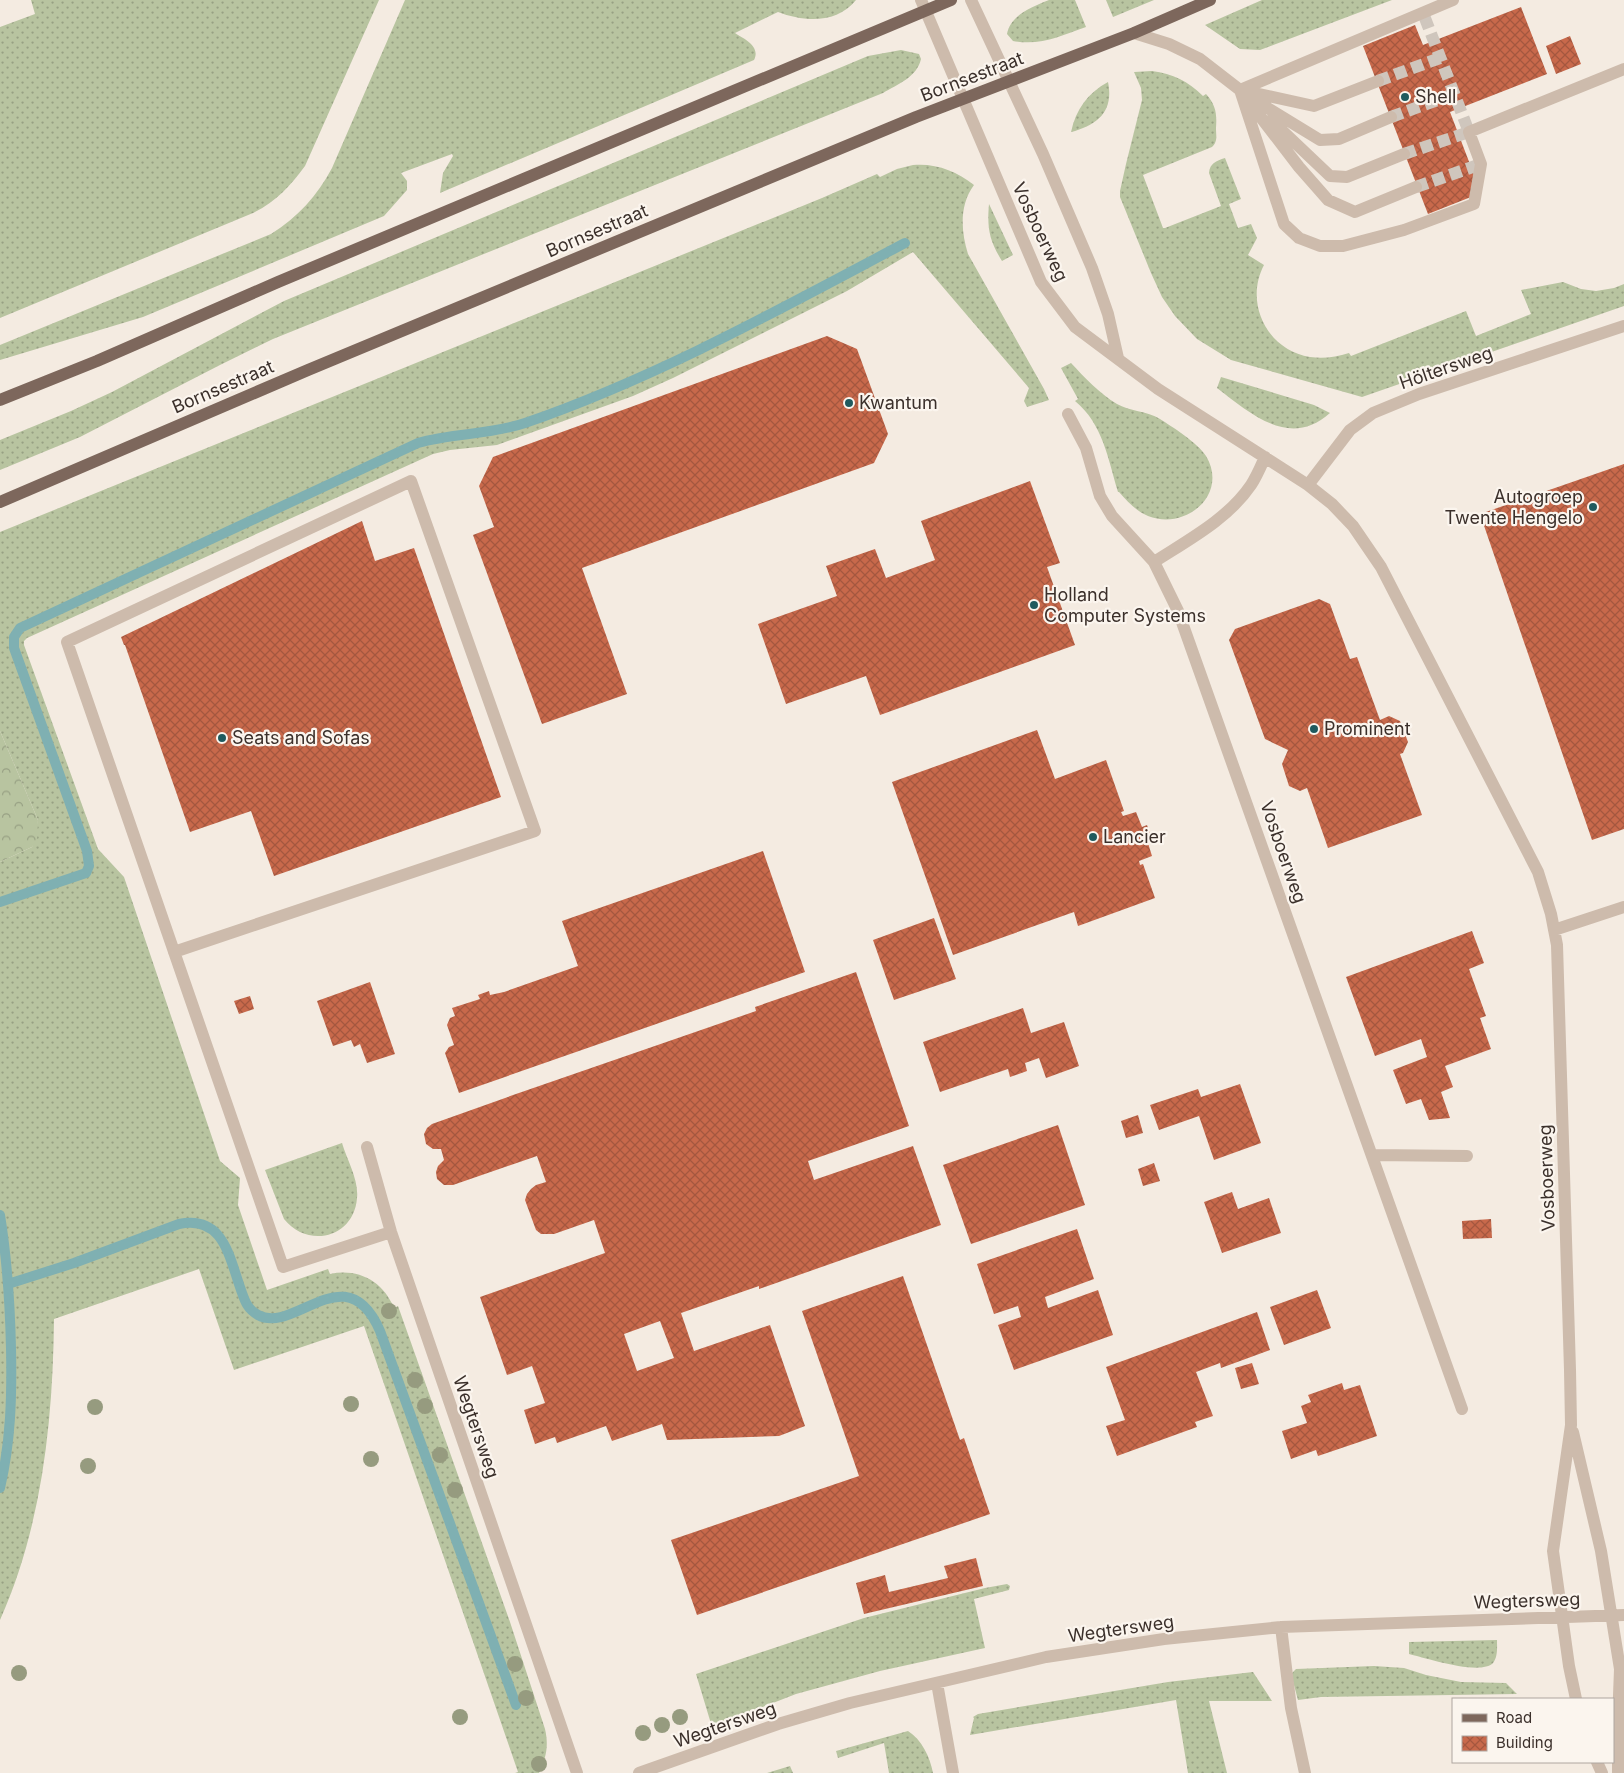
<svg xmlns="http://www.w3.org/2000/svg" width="1624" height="1773" font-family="Inter,sans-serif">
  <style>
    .grass { fill: url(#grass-dots) }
    .forest { fill: url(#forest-crowns) }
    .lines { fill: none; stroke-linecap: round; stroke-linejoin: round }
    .stream { stroke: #7fb0b2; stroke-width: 10 }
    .building { fill: url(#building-cross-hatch); fill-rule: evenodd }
    .minor-tunnel { stroke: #cfc6bd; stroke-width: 12; stroke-dasharray: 12 6; stroke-linecap: butt }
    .minor { stroke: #cdbbac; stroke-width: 12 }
    .major { stroke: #7d675c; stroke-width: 12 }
    .tree { fill: #969b7f }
    .poi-dot { fill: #1f5a5e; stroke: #fbf5ee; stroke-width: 2 }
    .labels { text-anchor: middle; stroke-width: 4.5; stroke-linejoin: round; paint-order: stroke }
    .street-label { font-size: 18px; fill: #3b302b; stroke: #fbf5ee }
    .poi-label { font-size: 18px; fill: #3b302b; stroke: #fbf5ee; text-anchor: start }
  </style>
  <defs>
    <pattern id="grass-dots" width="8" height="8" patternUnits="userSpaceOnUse" patternTransform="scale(1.25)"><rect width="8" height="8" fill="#b8c4a0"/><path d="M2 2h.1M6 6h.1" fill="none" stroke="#97a083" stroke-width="1.8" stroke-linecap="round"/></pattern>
    <pattern id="forest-crowns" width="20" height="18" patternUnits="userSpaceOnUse" patternTransform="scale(1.25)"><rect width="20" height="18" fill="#b8c4a0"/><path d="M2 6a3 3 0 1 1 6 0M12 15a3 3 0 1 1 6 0" fill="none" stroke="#97a083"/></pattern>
    <pattern id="building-cross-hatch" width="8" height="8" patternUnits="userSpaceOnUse" patternTransform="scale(1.25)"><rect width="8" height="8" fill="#c8694b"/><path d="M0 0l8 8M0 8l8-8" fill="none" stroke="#a4573f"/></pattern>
  </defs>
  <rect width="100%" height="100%" fill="#f4ebe1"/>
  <!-- grass -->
  <path class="grass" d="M31,0h348l-74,166c-15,20 -28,35 -52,47l-253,105v-291l35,-13z
    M405,0h451c-19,24 -52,22 -78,12l-43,21c9,6 26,13 19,27l-314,133 3,-20 10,-17 -1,-2 -51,19 6,8v9l-23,26 -241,101 -143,43v-15l271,-111c27,-17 46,-38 61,-66z
    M1049,0h26l11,27c-26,9 -45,19 -73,14l-6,-7c3,-19 27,-28 42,-34z
    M1106,0h48l-41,17z
    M1262,0h130l-132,50 -20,-1 -35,-24z
    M901,50l18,4 2,5c-4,18 -23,25 -38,34l-610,246 -53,26 -140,72 -80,33v-30l71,-29 41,-19 172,-91 584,-245z
    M1152,71c21,3 36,10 51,25l3,-2c10,11 11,20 10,34 0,8 2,13 -4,19l-69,28 20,53h2l56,-22 -12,-33c1,-10 7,-12 16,-15l16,41 -12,5 9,24 13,-4 6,14 -9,17 16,10c-20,38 3,85 46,92 14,2 26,0 39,-4l2,3 115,-45 10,25 55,-22 -10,-24 42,-8 18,7 15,2 18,-3 10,-4v22l-262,91 -131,-37 -34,-21 -22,-23 -13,-19 -11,-24 -31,-76v-6l6,-27 16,-64 -1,-12 -7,-16z
    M1108,82c6,29 -10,43 -37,50 5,-23 17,-39 37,-50z
    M913,165c23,-2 43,6 61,20 -15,20 -13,47 -6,69l76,135 5,11 -22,7 -3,-6 5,-13 -116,-136 -66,39 -174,87 -40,18 -136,49 -47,5 -17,4 -406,184 -3,3v4l74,204 26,28 96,284 20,17 -2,27 29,85 61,-21 2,5c28,-6 53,7 64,34l4,-2 112,316 35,107c4,17 1,29 -6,44h-24l3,-1 -154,-446 -130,44 -35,-101 -145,50c-1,102 -12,207 -54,301v-758l32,-15 6,-27 -38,-89v-199l822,-334 55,-24 3,3 17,-8z
    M989,204l24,51 -11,6c-13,-21 -15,-33 -13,-57z
    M1071,363c13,14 29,31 46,41 12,7 30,7 43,15 11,7 38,24 46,37 23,38 -20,75 -58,60 -12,-5 -20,-14 -29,-24h-1c-10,-33 -15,-68 -43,-91l3,-2 -17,-31z
    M1221,377l93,28 16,8c-40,36 -79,1 -113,-25z
    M342,1143c5,17 17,37 15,55 -3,40 -49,51 -73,21l-19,-49z
    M1007,1584l3,2 -1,4 -35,9 11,49 -105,23 -84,23 -84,33 -16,-53 168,-56 121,-30z
    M1497,1640c0,7 1,17 -4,23 -13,13 -67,-5 -84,-9v-12z
    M1374,1666l30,2 22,7 35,7 45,1 11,11 -196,3 -23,3 -7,-26 5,-5z
    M1253,1672l19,29h-63l18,72h-39l-12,-73 -206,35 4,-17 -1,-1 5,-3 190,-32z
    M908,1731c14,9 22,26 25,42h-44l-5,-30 -46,15 -2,-7z
    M790,1766l3,7h-26z"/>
  <!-- forest -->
  <path class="forest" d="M0,731l38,89 -1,19 -5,8 -32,15z"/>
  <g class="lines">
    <!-- stream -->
    <path class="stream" d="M0,902l86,-29 3,-7 -2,-15 -73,-203v-11l6,-9 398,-185c35,-10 72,-8 107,-20 133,-46 257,-115 380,-180
      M0,1215c7,44 10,88 11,133 1,47 0,93 -11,140
      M8,1284l66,-21 105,-39c45,-9 50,33 62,66 4,11 6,19 17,25 37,20 88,-62 122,16l136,374"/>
  </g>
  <!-- building -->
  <path class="building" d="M1521,7l26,67 -97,38 31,81 -53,21 -65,-168 52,-21 8,20z
    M1570,36l11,28 -25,10 -10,-28z
    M827,336l30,13 31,85 -14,29 -292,105 45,126 -85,30 -69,-189 21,-8 -15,-41 14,-29z
    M1624,464v365l-32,11 -112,-326z
    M1030,481l30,82 -13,4 28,78 -195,70 -14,-39 -80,28 -28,-80 79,-28 -11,-30 49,-17 11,29 49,-18 -14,-39z
    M362,521l13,40 39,-13 87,249 -227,79 -23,-65 -61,21 -65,-187h-1l-3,-8z
    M1319,599l11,5 20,55 7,-2 23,63 9,-4 11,5 8,21 -5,11 -3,1 22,61 -94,33 -21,-60 -7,3 -11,-5 -7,-22 6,-14 -23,-11 -36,-99 6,-11z
    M1037,730l18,49 51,-19 18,51 -3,1 2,4 13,-4 6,15 5,-2 5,14 -5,1 5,16 -13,5 1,4 3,-1 12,34 -77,28 -4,-14 -121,43 -61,-173z
    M763,851l42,121 -346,121 -14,-40 4,-6 5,-2 -7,-20 3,-7 5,-2 -3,-8 28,-9 -2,-4 11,-4 1,4 14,-3 74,-26 -16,-45z
    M934,918l22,61 -62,21 -21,-60z
    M1472,931l12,32 -15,6 17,47 -6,2 11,31 -46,17 8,21 -12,5 9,26 -21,2 -8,-21 -15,5 -13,-34 34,-13 -6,-18 -46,17 -29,-79z
    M856,972l53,154 -101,35 6,19 99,-34 28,79 -182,64v-3l-78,27 13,38 76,-26 35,101 -26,10 -112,4 -5,-16 -50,17 -6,-15 -49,17 -2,-6 -20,7 -11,-34 21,-7 -13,-37 -25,9 -27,-78 125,-44 -11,-33 -40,14h-13l-5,-4 -11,-30 2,-6 4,-5 5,-4 10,-3 -9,-26 -84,29h-9l-7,-6 -1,-7 2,-6 6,-6 -3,-11h-8l-7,-5 -2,-10 3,-6 5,-4 84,-30 240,-83 -1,-4zM660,1321l14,37 -37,13 -13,-37z
    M370,982l25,72 -28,9 -7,-19 -6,3 -3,-7 -18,6 -16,-45z
    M250,996l4,13 -15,5 -5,-13z
    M1023,1008l8,25 33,-11 15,44 -33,12 -7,-20 -14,5 2,8 -17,6 -2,-8 -68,23 -17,-50z
    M1240,1084l21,59 -47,17 -15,-44 -40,14 -9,-25 48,-16 3,8z
    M1138,1115l5,18 -17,5 -5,-17z
    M1058,1125l27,80 -114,39 -28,-79z
    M1154,1163l6,18 -17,5 -5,-17z
    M1232,1192l6,17 31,-11 12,35 -59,20 -18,-51z
    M1491,1219l1,19 -29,1 -1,-18z
    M1077,1229l17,50 -49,18 3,11 50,-18 15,45 -99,35 -16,-45 23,-8 -3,-11 -24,8 -17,-50z
    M903,1276l57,164 4,-2 26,76 -293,101 -26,-75 188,-64 -57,-165z
    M1317,1290l14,38 -47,17 -14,-38z
    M1257,1312l13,38 -49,18 -1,-5 -24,9 17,44 -18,6 2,5 -80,29 -11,-30 19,-6 -19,-53z
    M1252,1363l7,21 -18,5 -6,-21z
    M1342,1383l2,7 16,-5 17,51 -59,20 -2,-6 -25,9 -9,-28 25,-8 -6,-17 10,-4 -3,-7z
    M976,1558l7,28 -119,28 -8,-31 29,-8 4,17 59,-14 -4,-12z"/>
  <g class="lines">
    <!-- minor-tunnel -->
    <path class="minor-tunnel" d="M1378,81l62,-23
      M1391,117l63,-23
      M1404,154l65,-22 -46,-119
      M1416,187l65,-23"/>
    <!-- minor -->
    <path class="minor" d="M921,0l120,282 34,45 83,62 150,96 24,19 21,22 28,41 157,305 13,42 6,31 13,425 1,55 -18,126 16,115 7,33
      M971,0l72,154 49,114 16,46 10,44
      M1134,33l35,11 31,15 40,31 213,-90
      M1240,90l44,134 15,14 21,8h23l61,-16 70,-26 7,-40 -12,-32 155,-63
      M1250,92l64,14 64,-25
      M1248,96l72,44 19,-1 52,-22
      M1246,98l53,69 29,33 27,12 61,-25
      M1271,120l59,56 17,1 57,-23
      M1068,414l18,34 14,48 12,20 42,46 24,49 284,798
      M1308,485l42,-55 23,-17 46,-19 205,-68
      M1154,562c34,-22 74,-43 97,-77 6,-9 10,-19 14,-28
      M1554,930l70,-23
      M174,952l361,-121 -124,-350 -344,161 216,625 108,-35
      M367,1147l24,85 186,541
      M1372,1155l95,1
      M1573,1432l28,119 19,118 -2,53v51
      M1281,1627l10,81 14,65
      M937,1683l16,90
      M1597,1762l5,11
      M639,1773l139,-49 72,-21 196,-46 118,-18 117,-12 343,-12"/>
    <!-- major -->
    <path class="major" d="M0,400l97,-39 181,-79 673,-282
      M0,502l308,-132 608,-253 218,-84 76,-33"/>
  </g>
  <!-- trees -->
  <g class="tree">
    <circle cx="389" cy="1311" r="8"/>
    <circle cx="415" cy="1380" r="8"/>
    <circle cx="351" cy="1404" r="8"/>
    <circle cx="425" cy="1406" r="8"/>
    <circle cx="95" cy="1407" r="8"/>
    <circle cx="440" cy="1455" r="8"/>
    <circle cx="371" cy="1459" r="8"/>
    <circle cx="88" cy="1466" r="8"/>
    <circle cx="455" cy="1490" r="8"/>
    <circle cx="515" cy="1664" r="8"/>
    <circle cx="19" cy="1673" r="8"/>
    <circle cx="526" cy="1698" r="8"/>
    <circle cx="460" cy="1717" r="8"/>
    <circle cx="680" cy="1717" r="8"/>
    <circle cx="662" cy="1725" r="8"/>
    <circle cx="643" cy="1733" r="8"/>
    <circle cx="539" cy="1764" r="8"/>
  </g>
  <!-- markers -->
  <g class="poi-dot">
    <circle cx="1405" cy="97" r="5"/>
    <circle cx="849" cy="403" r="5"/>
    <circle cx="1593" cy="507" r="5"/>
    <circle cx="1034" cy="605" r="5"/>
    <circle cx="1314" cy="729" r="5"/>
    <circle cx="222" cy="738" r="5"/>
    <circle cx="1093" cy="837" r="5"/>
  </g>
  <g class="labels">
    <!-- street labels -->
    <g class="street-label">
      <text transform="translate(972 77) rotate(-21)" y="6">Bornsestraat</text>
      <text transform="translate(597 231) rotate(-23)" y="6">Bornsestraat</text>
      <text transform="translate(1040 232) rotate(65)" y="6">Vosboerweg</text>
      <text transform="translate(1446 368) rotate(-19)" y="6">Höltersweg</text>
      <text transform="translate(223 387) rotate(-23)" y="6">Bornsestraat</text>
      <text transform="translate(1283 852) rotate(71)" y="6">Vosboerweg</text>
      <text transform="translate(1547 1178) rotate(-92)" y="6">Vosboerweg</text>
      <text transform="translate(476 1427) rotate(71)" y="6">Wegtersweg</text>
      <text transform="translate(1527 1601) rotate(-2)" y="6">Wegtersweg</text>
      <text transform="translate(1121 1629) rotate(-8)" y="6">Wegtersweg</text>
      <text transform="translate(725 1725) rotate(-19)" y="6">Wegtersweg</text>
    </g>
    <!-- poi labels -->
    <g class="poi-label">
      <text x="1415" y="103">Shell</text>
      <text x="859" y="409">Kwantum</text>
      <text x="1583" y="503" text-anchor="end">Autogroep<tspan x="1583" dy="21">Twente Hengelo</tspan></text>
      <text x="1044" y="601">Holland<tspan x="1044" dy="21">Computer Systems</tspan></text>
      <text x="1324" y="735">Prominent</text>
      <text x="232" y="744">Seats and Sofas</text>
      <text x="1103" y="843">Lancier</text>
    </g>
  </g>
  <!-- legend -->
  <rect x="1452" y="1698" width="162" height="65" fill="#fbf5ee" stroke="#aea6a0"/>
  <rect x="1462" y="1714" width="25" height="8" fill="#7d675c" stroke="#aea6a0"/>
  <text x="1496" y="1723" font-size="15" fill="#3b302b">Road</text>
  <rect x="1462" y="1736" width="25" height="15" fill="url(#building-cross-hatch)" stroke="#aea6a0"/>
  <text x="1496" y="1748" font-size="15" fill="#3b302b">Building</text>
</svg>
